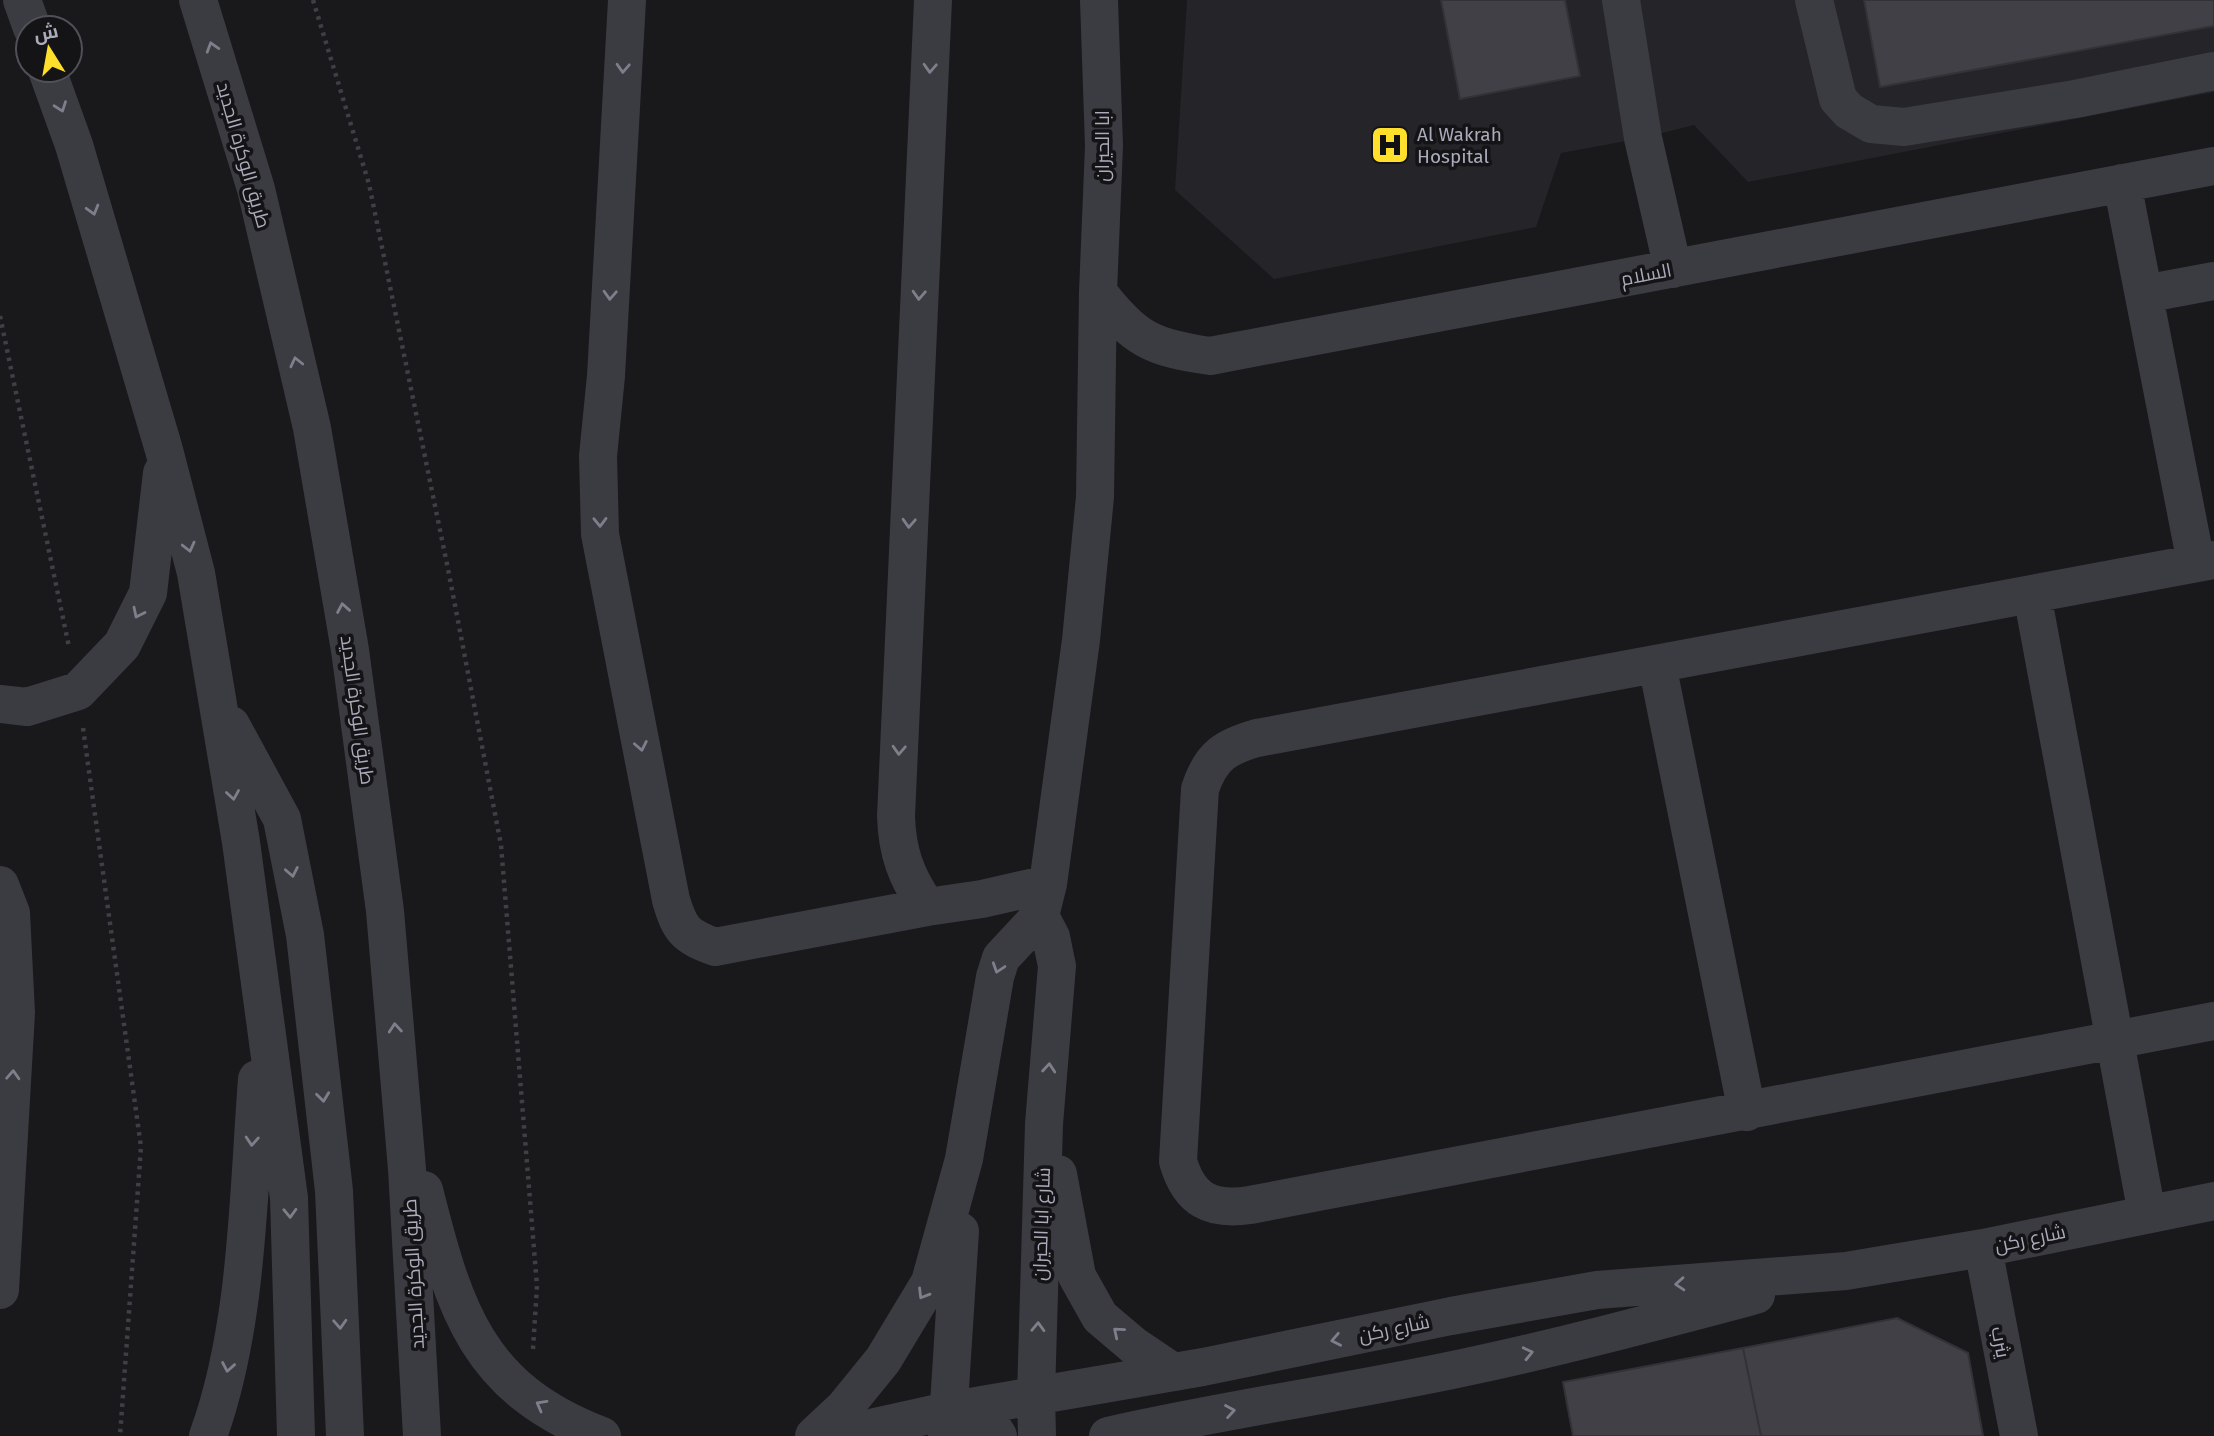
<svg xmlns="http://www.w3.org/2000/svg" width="2214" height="1436" font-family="'Fira Sans',Cairo,sans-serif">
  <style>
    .built { fill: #252428 }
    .building { fill: #404046; stroke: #333237; stroke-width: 2 }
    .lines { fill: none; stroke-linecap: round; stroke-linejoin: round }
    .path { stroke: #3f4047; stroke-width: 4.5; stroke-dasharray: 3.5 5; stroke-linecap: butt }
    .minor { stroke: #3b3b42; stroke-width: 38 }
    .oneway { stroke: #7e7f8b }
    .labels { text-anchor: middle; stroke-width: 7; stroke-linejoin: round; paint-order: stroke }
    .poi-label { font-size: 19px; fill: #aaacbc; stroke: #141316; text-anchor: start }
    .street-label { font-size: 19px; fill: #aaacbc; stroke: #141316 }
  </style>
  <rect width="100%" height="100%" fill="#19181b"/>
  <!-- built -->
  <path class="built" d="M1187,0h1027v92l-466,90 -54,-57 -51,13 -82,15 -25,74 -262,52 -99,-89z"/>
  <!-- building -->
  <path class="building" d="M1441,0h124l15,76 -120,23z
    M1864,0h350v26l-334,61z
    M1897,1318l71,35 15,83h-222l-18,-88z
    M1743,1348l18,88h-188l-10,-54z"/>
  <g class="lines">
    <!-- path -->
    <path class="path" d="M313,0l56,184 80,390 52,271 36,441 -4,63
      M0,316l69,331
      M83,728l58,419 -21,289"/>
    <!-- minor -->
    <path class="minor" d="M22,0l10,28
      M198,0l58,189 56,239 38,222 35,261 22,258 15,267
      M627,0l-21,376 -8,80 2,78 71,366c9,30 14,36 44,47l212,-40 55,-8 66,-15
      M1621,0l22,138 30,131
      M1814,0l24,99 11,12 22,13 33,3 171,-28 139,-28
      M47,70l27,75 90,305 32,123 45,269 48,356 7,238
      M2122,183l74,380
      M1098,292c36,47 54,56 112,64l1004,-190
      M2144,294l70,-13
      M2214,560l-957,178c-32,9 -46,18 -57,51l-22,372c11,39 33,50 72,44l964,-184
      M2032,594l115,620
      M1657,664l90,448
      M0,704l27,3 51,-16 44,-46 26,-52 14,-120
      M231,725l51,94 23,116 29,256 11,245
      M0,885l11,28 5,100 -16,277
      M927,907c-21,-30 -30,-55 -31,-91l37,-816
      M1058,1174l19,102 23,41 33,28 40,27
      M424,1190c30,119 53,199 178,246
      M1983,1248l36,188
      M947,1411l44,14 7,11
      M208,1436c40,-110 40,-241 49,-357
      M814,1436l30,-28 39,-48 47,-78 34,-123 31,-182 6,-19 39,-42 8,-32 33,-244 14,-143 3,-205 6,-146 -5,-146
      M834,1436l113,-25 256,-44 248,-51 146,-26 249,-19 137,-23 231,-47
      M947,1436l13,-205
      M1037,1436l-1,-41 8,-271 13,-158 -6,-29 -11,-21
      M1108,1436c118,-27 237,-43 354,-68 99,-21 196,-47 294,-73"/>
  </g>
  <!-- one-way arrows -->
  <defs><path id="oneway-chevron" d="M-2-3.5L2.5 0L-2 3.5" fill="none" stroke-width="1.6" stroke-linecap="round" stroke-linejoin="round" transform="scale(1.75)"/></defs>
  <g class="oneway">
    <use href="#oneway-chevron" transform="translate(212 47) rotate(-107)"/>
    <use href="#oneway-chevron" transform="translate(623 68) rotate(93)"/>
    <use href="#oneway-chevron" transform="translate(930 68) rotate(93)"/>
    <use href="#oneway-chevron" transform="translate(61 107) rotate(70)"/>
    <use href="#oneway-chevron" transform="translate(93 210) rotate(74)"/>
    <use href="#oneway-chevron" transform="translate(610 295) rotate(93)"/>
    <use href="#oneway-chevron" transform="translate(919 295) rotate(93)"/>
    <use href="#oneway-chevron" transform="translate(296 362) rotate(-103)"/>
    <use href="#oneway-chevron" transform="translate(600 522) rotate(89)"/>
    <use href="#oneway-chevron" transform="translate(909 523) rotate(93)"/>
    <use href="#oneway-chevron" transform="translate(189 547) rotate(76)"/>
    <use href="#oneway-chevron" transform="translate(343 608) rotate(-100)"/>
    <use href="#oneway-chevron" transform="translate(138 613) rotate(116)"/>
    <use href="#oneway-chevron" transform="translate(641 746) rotate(79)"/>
    <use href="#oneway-chevron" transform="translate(899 750) rotate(93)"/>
    <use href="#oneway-chevron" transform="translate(233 795) rotate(81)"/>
    <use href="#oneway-chevron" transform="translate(292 872) rotate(79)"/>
    <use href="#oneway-chevron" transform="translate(998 968) rotate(108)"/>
    <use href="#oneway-chevron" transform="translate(395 1028) rotate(-95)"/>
    <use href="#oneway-chevron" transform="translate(1049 1068) rotate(-85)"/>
    <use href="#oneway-chevron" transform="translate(13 1075) rotate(-87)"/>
    <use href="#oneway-chevron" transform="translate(323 1097) rotate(83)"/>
    <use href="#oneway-chevron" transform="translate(252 1141) rotate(94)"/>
    <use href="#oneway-chevron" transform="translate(290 1213) rotate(88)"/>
    <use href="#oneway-chevron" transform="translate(1680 1284) rotate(176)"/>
    <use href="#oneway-chevron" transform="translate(923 1294) rotate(121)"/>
    <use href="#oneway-chevron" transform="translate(340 1324) rotate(87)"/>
    <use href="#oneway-chevron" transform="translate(1038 1327) rotate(-88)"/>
    <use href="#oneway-chevron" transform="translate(1118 1332) rotate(-140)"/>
    <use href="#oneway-chevron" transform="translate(1336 1340) rotate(169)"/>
    <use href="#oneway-chevron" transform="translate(1528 1353) rotate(-13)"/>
    <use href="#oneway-chevron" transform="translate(228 1367) rotate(100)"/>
    <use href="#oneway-chevron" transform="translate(541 1405) rotate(-151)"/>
    <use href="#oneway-chevron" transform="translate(1230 1411) rotate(-10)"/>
  </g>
  <!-- icons -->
  <defs>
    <symbol id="hospital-square" viewBox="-11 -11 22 22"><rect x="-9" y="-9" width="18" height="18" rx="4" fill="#ffde2c" stroke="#141316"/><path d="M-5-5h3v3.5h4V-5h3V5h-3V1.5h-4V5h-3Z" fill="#111"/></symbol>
  </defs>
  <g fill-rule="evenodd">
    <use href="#hospital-square" x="1368" y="123" width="44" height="44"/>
  </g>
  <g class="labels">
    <!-- poi labels -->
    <g class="poi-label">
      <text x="1417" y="141">Al Wakrah<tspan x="1417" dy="22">Hospital</tspan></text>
    </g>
    <!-- street labels -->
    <g class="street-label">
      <text transform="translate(1102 146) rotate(-90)" y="7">ابا الحيران</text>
      <text transform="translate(244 155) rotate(74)" y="7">طريق الوكرة الجديد</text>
      <text transform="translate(1646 274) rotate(-11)" y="7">السلام</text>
      <text transform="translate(358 710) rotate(82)" y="7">طريق الوكرة الجديد</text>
      <text transform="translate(1041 1224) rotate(-88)" y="7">شارع ابا الحيران</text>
      <text transform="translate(2030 1238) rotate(-12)" y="7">شارع ركن</text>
      <text transform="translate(413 1274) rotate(-93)" y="7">طريق الوكرة الجديد</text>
      <text transform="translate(1394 1328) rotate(-12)" y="7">شارع ركن</text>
      <text transform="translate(2001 1342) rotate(79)" y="7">يثرب</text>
    </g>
  </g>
  <!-- north arrow -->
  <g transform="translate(49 49) rotate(349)"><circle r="33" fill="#141316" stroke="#505058" stroke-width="2"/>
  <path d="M0-5L12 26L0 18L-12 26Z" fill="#ffde2c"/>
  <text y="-10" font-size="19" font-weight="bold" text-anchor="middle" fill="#aaacbc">ش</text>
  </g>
</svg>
